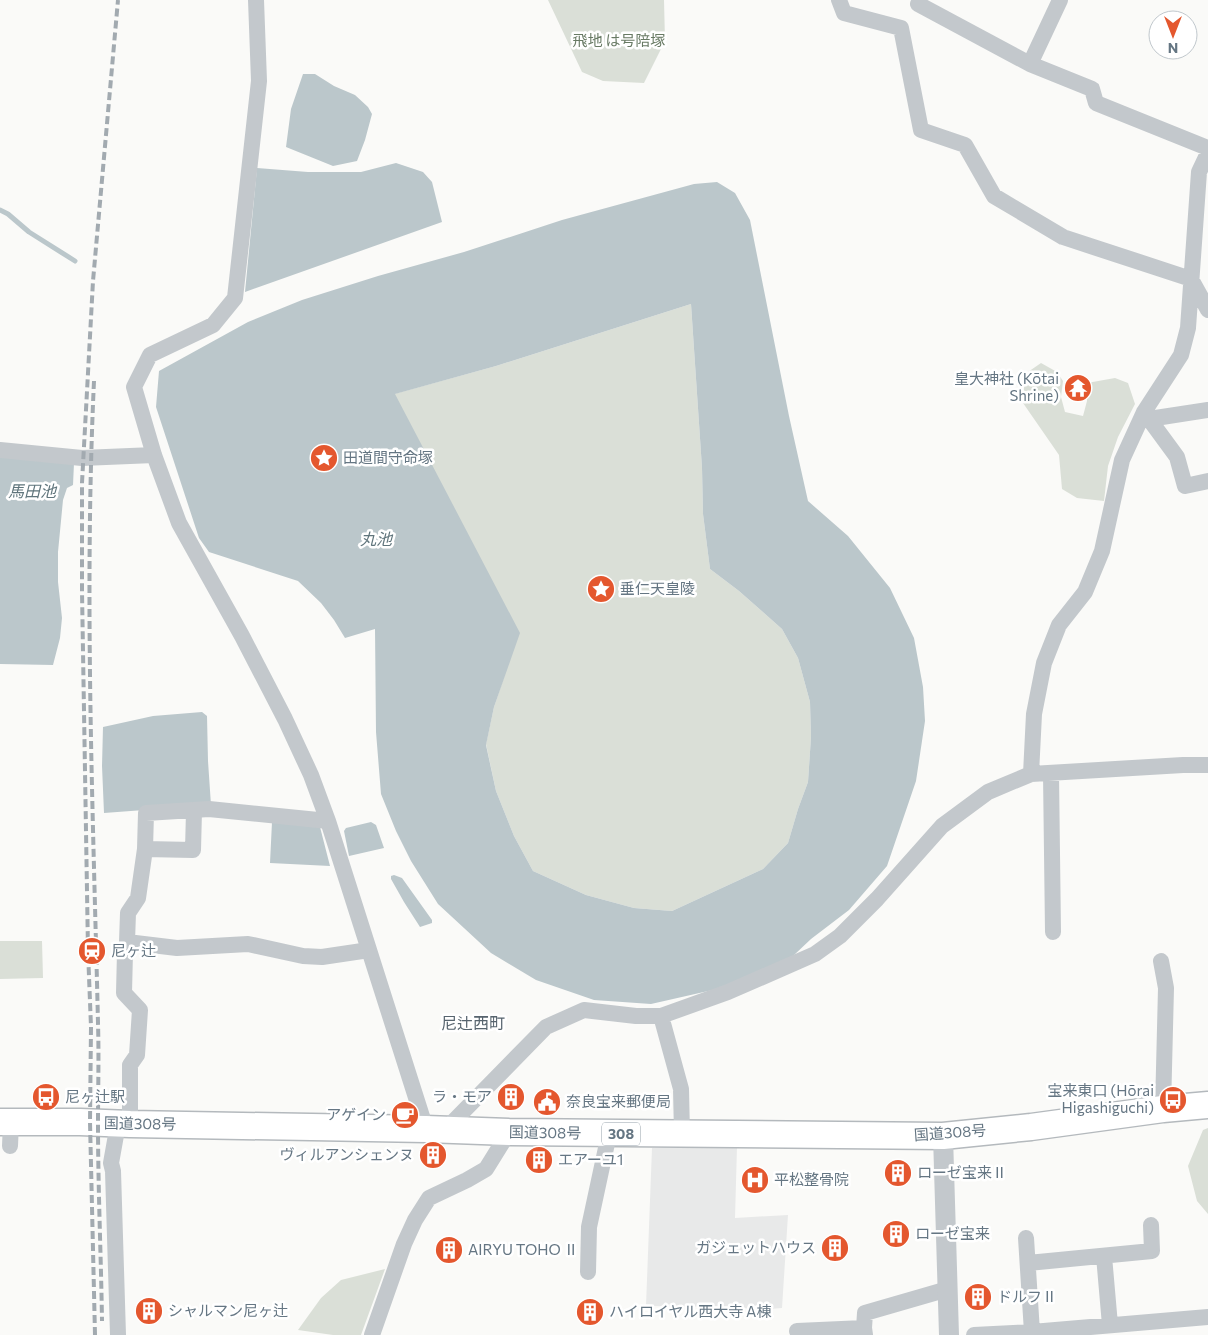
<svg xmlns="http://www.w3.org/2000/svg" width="1208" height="1335" font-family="Commissioner,'Noto Sans JP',sans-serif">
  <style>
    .built { fill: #e8e9e9 }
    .green { fill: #dadfd7 }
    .water { fill: #bbc7cb; fill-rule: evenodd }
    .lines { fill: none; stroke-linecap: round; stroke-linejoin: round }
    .stream { stroke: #bbc7cb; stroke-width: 5 }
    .trunk-casing { stroke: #b4b9bd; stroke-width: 29 }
    .minor { stroke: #c3c8cc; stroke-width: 16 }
    .tertiary { stroke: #c3c8cc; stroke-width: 20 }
    .trunk { stroke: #fff; stroke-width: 26 }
    .rail { stroke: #a2aab0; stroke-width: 4; stroke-dasharray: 8 4; stroke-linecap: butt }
    .labels { text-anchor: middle; stroke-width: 5; stroke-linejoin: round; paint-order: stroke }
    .shield { fill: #fff; stroke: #939fa8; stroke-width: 1 }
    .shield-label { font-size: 14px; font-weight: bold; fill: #657683 }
    .park-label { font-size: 15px; fill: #687a64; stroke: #fff }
    .poi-label { font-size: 15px; fill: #657683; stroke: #fff; text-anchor: start }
    .street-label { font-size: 15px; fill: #657683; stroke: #fff }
    .water-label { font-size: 16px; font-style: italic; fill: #60757c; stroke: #fff }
    .neighbourhood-label { font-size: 16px; fill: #57646e; stroke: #fff }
  </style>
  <rect width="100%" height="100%" fill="#fafaf8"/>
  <!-- built -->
  <path class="built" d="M737,1147l-2,71 53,-3 -6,93 -29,2 -12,-3 -95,-1 6,-158z"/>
  <!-- green -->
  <path class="green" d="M548,0h116l1,41 -21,42 -41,-2 -21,-9z
    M691,304l11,164 1,46 7,55 29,22 43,38 16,29 12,44 1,35 -3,45 -10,27 -10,34 -25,26 -91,42 -38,-3 -48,-13 -53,-24 -19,-35 -18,-45 -10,-47 8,-37 11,-33 -111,-280 102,-28z
    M1041,363l16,9 6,9 -2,16 4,15 18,4 4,-15v-18l28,-5 13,5 7,21 -17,33 -10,29 -4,35 -27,-3 -15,-9 -3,-34 -36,-52 2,-29z
    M312 458a12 12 0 1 1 24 0a12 12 0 1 1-24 0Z
    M0,941h42l1,37 -43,1z
    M1208,1128v86l-11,-13 -9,-35 15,-36z
    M385,1269l-24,66h-28l-35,-5 23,-32 20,-18z"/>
  <!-- water -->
  <path class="water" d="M303,74h12l19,12 21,9 13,12 4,7 -7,26 -8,21 -24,5 -47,-19 5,-38z
    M396,163l27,9 9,10 10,40 -197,70 12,-124 51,4h53z
    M717,182l18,11 15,27 39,196 19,85 40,35 42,52 24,50 9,49 2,34 -9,60 -29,85 -38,44 -38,29 -18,17 -76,33 -66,15 -57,-4 -58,-20 -45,-27 -53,-49 -27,-43 -15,-30 -15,-37 -5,-62 -1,-103 -30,9 -11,-18 -13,-17 -23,-22 -89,-29 -10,-14 -43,-131 3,-36 89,-49 54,-22 76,-24 86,-24 98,-32 132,-36zM691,304l11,164 1,46 7,55 29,22 43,38 16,29 12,44 1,35 -3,45 -10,27 -10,34 -25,26 -91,42 -38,-3 -48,-13 -53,-24 -19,-35 -18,-45 -10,-46 8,-38 26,-74 -125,-239 101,-28zM323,446l9,2c16,17 -13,34 -20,12 0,-8 4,-12 11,-14z
    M0,453l74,10 -1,22 -6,3 -4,12 -5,52v30l4,36 -2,20 -7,27 -53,-1z
    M202,712l5,4 1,45 3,44 -107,8 -2,-47 1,-39 50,-11z
    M272,822l48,5 10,39 -60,-3z
    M371,822l5,3 8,23 -35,8 -5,-25 2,-3z
    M394,875l8,3 30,42v3l-12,4 -16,-25 -13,-23v-3z"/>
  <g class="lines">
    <!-- stream -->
    <path class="stream" d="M0,210l8,4 21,18 46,29"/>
    <defs>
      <path id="trunk" d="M0,1122h80l50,2 296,5 83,3 434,4 88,-9 132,-18 45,-4"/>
    </defs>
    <!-- trunk casing -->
    <use href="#trunk" class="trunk-casing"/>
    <!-- minor -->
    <path class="minor" d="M256,0l3,81 -24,217 -22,27 -63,30 -16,32 20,68 25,68 63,113 43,83 26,56 17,46 98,308
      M839,0l5,13 57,15 20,102 44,15 29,51 69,41 128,42 17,31
      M918,4l112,60 62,25 4,14 112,45
      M1030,64l30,-64
      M1144,412l33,45 8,29 23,-5
      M1149,419l59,-9
      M0,450l82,8 72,-3
      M1031,774l3,-60 10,-51 15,-38 26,-33 17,-41 20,-91 22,-48 37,-57 7,-27 11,-156 9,-19
      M1051,774l2,158
      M145,849l48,1 1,-39
      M127,942l50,6 71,-4 55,12 19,1 47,-7
      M1161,961l5,27 -3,121
      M661,1016l20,73 1,45
      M118,1124l-7,39 2,8 5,164
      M130,1124v-59l7,-10 3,-45 -16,-17 1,-41 2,-10 1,-29 10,-15 7,-49 1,-36 63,-4 119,12
      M445,1130l101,-103 38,-17 52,6h25l67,-24 87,-38 25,-18 37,-37 65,-73 46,-34 43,-18 152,-9h25
      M10,1146l1,-24
      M1026,1238l6,94
      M1104,1256l6,69
      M1028,1263l124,-12 -1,-26
      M588,1272l1,-45 20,-93
      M797,1331l67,-3
      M372,1335l32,-91 11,-24 14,-22 38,-18 19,-11 23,-37
      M865,1335l-1,-7 1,-15 83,-24
      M974,1335l58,-3 176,-15"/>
    <!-- tertiary -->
    <path class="tertiary" d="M943,1136l6,199"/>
    <!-- trunk -->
    <use href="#trunk" class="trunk"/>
    <!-- rail -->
    <path class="rail" d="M94,381c-10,214 -1,429 4,642 1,33 0,67 0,100 0,66 3,132 4,198
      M95,1335l-5,-213 1,-95 -3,-76 -6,-360v-108l11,-202 25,-281"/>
  </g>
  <!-- icons -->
  <defs>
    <symbol id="temple-disc" viewBox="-11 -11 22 22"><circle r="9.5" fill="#e4572e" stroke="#fff"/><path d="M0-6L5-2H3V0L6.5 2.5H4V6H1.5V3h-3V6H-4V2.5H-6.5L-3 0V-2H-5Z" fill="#fff"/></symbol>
    <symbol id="sight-disc" viewBox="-11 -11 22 22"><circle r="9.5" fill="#e4572e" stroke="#fff"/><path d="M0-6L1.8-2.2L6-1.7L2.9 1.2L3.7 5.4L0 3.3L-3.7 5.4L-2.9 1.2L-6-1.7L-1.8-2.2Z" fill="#fff"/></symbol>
    <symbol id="station-disc" viewBox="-11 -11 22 22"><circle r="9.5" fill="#e4572e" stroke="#fff"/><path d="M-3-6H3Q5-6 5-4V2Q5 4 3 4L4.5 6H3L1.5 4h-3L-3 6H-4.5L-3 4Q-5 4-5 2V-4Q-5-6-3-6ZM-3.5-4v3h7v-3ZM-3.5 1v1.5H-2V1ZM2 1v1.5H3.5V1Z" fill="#fff"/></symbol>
    <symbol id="bus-disc" viewBox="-11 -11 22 22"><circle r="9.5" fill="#e4572e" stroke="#fff"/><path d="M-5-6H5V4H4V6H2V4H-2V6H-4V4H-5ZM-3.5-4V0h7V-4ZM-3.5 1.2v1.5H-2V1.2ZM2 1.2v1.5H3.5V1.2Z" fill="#fff"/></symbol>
    <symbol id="building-disc" viewBox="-11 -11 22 22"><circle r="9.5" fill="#e4572e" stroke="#fff"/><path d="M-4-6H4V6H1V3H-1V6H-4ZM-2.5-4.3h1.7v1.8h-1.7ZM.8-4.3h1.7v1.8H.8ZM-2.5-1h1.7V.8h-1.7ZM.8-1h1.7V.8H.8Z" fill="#fff"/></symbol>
    <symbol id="civic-disc" viewBox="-11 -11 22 22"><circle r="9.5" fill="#e4572e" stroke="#fff"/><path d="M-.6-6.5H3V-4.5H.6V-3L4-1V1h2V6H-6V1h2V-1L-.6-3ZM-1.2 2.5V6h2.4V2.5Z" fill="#fff"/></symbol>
    <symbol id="cafe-disc" viewBox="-11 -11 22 22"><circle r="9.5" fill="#e4572e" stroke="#fff"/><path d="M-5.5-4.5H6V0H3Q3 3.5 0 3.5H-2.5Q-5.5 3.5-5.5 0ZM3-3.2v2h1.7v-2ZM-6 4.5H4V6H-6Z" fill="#fff"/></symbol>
    <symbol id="hospital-disc" viewBox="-11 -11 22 22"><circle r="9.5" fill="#e4572e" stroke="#fff"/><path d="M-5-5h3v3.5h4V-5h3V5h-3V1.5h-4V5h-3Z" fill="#fff"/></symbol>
  </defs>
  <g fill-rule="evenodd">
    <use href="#temple-disc" x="1062" y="372" width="32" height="32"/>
    <use href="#sight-disc" x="308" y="442" width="32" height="32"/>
    <use href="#sight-disc" x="585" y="573" width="32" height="32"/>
    <use href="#station-disc" x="76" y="935" width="32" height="32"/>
    <use href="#bus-disc" x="30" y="1081" width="32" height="32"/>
    <use href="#building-disc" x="495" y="1081" width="32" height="32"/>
    <use href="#bus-disc" x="1157" y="1084" width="32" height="32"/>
    <use href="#civic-disc" x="531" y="1086" width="32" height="32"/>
    <use href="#cafe-disc" x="389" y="1099" width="32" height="32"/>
    <use href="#building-disc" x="417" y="1139" width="32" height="32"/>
    <use href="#building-disc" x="523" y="1144" width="32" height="32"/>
    <use href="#building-disc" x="882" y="1157" width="32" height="32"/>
    <use href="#hospital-disc" x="739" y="1164" width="32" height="32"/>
    <use href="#building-disc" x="880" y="1218" width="32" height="32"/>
    <use href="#building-disc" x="819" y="1232" width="32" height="32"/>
    <use href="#building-disc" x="433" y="1234" width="32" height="32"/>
    <use href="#building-disc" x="962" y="1281" width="32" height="32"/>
    <use href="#building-disc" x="133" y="1295" width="32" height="32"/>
    <use href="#building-disc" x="574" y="1296" width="32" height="32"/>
  </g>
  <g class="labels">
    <!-- shield labels -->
    <rect class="shield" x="602" y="1122.5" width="38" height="23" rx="4"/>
    <g class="shield-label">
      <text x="621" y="1139">308</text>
    </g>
    <!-- park labels -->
    <g class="park-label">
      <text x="619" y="46">飛地 は号陪塚</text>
    </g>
    <!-- poi labels -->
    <g class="poi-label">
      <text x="1059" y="384" text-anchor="end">皇大神社 (Kōtai<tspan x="1059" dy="17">Shrine)</tspan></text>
      <text x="343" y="463">田道間守命塚</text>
      <text x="620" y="594">垂仁天皇陵</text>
      <text x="111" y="956">尼ヶ辻</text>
      <text x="1154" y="1096" text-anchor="end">宝来東口 (Hōrai<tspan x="1154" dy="17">Higashiguchi)</tspan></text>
      <text x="65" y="1102">尼ヶ辻駅</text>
      <text x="492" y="1102" text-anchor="end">ラ・モア</text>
      <text x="566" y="1107">奈良宝来郵便局</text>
      <text x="386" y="1120" text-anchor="end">アゲイン</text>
      <text x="414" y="1160" text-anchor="end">ヴィルアンシェンヌ</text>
      <text x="558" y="1165">エアーユ1</text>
      <text x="917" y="1178">ローゼ宝来Ⅱ</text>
      <text x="774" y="1185">平松整骨院</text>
      <text x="915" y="1239">ローゼ宝来</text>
      <text x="816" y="1253" text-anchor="end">ガジェットハウス</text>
      <text x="468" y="1255">AIRYU TOHO Ⅱ</text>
      <text x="997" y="1302">ドルフⅡ</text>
      <text x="168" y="1316">シャルマン尼ヶ辻</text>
      <text x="609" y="1317">ハイロイヤル西大寺 A棟</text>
    </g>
    <!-- street labels -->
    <g class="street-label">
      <text transform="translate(140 1124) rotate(1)" y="5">国道308号</text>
      <text transform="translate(545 1133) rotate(1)" y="5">国道308号</text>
      <text transform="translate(950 1133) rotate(-4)" y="5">国道308号</text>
    </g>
    <!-- water labels -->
    <g class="water-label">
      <text x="32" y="497">馬田池</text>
      <text x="376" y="545">丸池</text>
    </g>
    <!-- neighbourhood labels -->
    <g class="neighbourhood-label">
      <text x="473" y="1029">尼辻西町</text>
    </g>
  </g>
  <!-- north arrow -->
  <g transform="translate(1173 35) rotate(180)"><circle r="24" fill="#ffffff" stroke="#c1c8cd"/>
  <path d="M0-4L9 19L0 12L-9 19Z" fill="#e4572e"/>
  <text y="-8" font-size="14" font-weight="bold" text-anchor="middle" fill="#657683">N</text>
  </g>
</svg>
